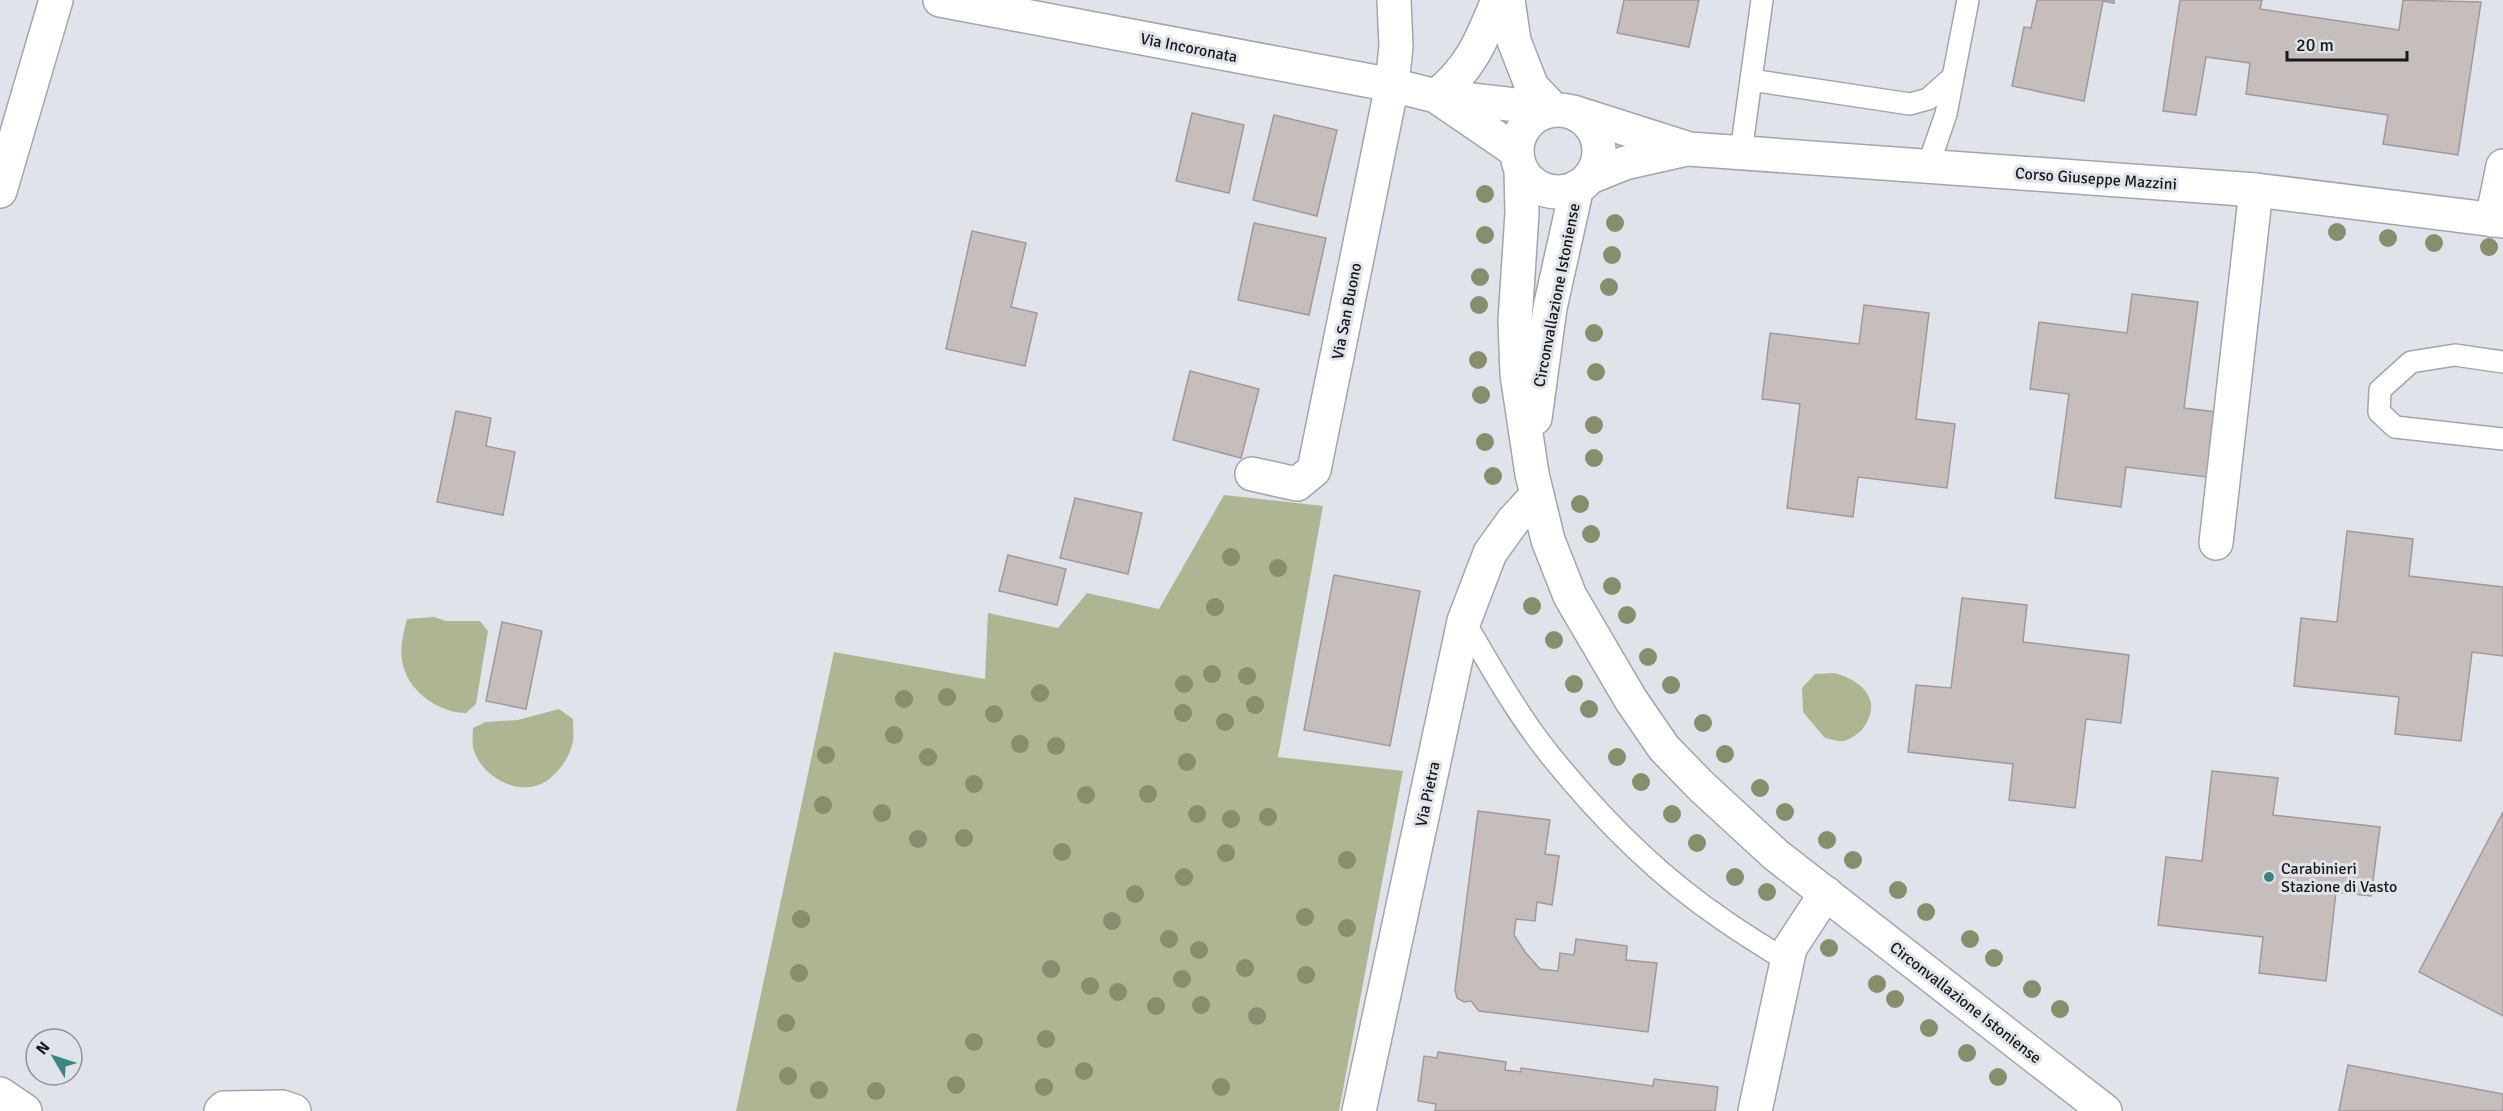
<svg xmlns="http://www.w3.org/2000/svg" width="2503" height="1111" font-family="Signika,sans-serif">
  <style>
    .green { fill: #aeb593 }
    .building { fill: #c6bdbd; stroke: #a19999; stroke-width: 1.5 }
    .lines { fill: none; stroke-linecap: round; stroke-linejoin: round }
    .service-casing { stroke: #a2a5ab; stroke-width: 24 }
    .minor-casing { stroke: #a2a5ab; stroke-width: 36 }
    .secondary-casing { stroke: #a2a5ab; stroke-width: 36 }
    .service { stroke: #fff; stroke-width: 21 }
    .minor { stroke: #fff; stroke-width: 33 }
    .secondary { stroke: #fff; stroke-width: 33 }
    .tree { fill: #878e6e }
    .poi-dot { fill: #3d8582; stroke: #e0e4ea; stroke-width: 2 }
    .labels { text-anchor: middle; stroke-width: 6; stroke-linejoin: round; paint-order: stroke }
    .street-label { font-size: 16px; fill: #17181a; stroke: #e0e4ea }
    .poi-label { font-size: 16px; fill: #17181a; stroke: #e0e4ea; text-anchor: start }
  </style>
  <rect width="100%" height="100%" fill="#e0e4ea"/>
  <!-- green -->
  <path class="green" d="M1224,495l99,11 -45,251 125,14 -64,340h-603l98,-459 151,27 3,-66 70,15 29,-35 72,16z
    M434,617l12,4h34l8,10 -12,73 -10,9c-26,0 -57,-21 -63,-48 -4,-15 0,-31 4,-46z
    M1834,673c27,7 49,26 30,54 -3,5 -13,12 -20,14 -5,1 -13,-2 -19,-3l-22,-26 -1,-24 13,-14z
    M559,709l14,10c0,11 2,22 -3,32 -4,12 -16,26 -27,32 -26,14 -64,-8 -70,-36 -1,-6 0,-13 0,-19l13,-6 32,-2z"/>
  <!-- building -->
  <path class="building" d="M1624,0h75l-10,47 -72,-14z
    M2037,0h77v3l-11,-2 -19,100 -72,-15 12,-59 7,1z
    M2180,0h82l-2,9 139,21 4,-30 78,2 -23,153 -75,-11 5,-29 -142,-21 4,-31 -44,-6 -10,58 -33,-4z
    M1192,113l52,12 -15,68 -53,-12z
    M1274,115l63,15 -20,86 -64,-16z
    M1254,223l72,15 -17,77 -71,-15z
    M972,231l54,12 -15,64 26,6 -12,53 -79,-17z
    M2132,294l66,8 -14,106 40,5 -9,65 -89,-11 -5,40 -66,-9 14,-104 -39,-5 9,-67 88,11z
    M1864,305l65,8 -13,106 39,5 -8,64 -89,-11 -5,40 -66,-9 13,-104 -38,-5 8,-66 89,11z
    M1190,371l69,18 -18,69 -68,-18z
    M456,411l35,7 -5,28 29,6 -12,63 -66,-13z
    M1075,498l67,15 -14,61 -68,-16z
    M2347,531l66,8 -4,37 94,11v69l-31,-4 -11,89 -66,-7 4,-37 -105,-11 7,-68 36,4z
    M1008,555l58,14 -9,36 -58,-14z
    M1334,575l86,16 -30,155 -86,-16z
    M1962,598l65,7 -4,37 106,13 -8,68 -35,-4 -11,89 -66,-8 4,-36 -105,-12 8,-67 35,3z
    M502,622l40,9 -16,78 -40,-8z
    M2212,771l66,7 -5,37 107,12 -9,69 -35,-4 -10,89 -67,-8 4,-36 -105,-12 8,-68 36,4z
    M1478,811l72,9 -5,34 14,2 -7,49 -15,-3 -2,19 -19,-2 -2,16 11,17 15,17 18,2 2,-18 14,2 2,-16 51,7 -1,14 31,3 -9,69 -169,-21 -8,-10 -7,1 -7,-4 -2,-8z
    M2503,812v204l-84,-44z
    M1438,1052l68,10 -1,8 16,2v-4l132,18 1,-7 64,8 -3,24h-280l1,-7 -18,-3 6,-45 13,2z
    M2348,1065l155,29v17h-164z"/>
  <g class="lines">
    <defs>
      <path id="service" d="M1751,80l159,24 18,-5 25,-22
        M1741,152l21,-152
        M1928,166l18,-52 22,-114
        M2503,362l-48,-7 -44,7 -31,28 -1,22 16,15 108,12
        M1464,621c27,46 53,93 86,134 49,61 107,120 172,164 21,15 43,28 65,42"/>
      <path id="minor" d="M1508,0l6,41 18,46 21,22
        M1436,96c35,-27 46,-57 62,-96
        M0,191l56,-191
        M2492,220l11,-54
        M1252,474l45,10 17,-14 78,-385 4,-39 -2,-46
        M2216,543l40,-353
        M0,1094l25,17
        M221,1111l3,-3 58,-1 12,4
        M1359,1111l105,-490 26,-68 23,-32 24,-26
        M1755,1111l35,-163 36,-55"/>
      <path id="secondary" d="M940,0l452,85 44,11 117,13
        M1440,99l76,52
        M1517 151a41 41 0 1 1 82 0a41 41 0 1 1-82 0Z
        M1573,112l116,37 567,41 247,31
        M1521,171l1,42 -7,108 2,53 15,100 16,66 22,56 61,104 33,48 38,39 74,68 329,256
        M1590,177l35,-14 62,-14
        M1535,418l15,-110 27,-121"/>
    </defs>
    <!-- service casing -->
    <use href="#service" class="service-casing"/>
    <!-- minor casing -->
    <use href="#minor" class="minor-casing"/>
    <!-- secondary casing -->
    <use href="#secondary" class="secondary-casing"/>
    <!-- service -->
    <use href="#service" class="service"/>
    <!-- minor -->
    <use href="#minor" class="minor"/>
    <!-- secondary -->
    <use href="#secondary" class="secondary"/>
  </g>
  <!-- trees -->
  <g class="tree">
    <circle cx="1485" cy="194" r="9"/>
    <circle cx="1615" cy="223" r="9"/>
    <circle cx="2337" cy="232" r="9"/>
    <circle cx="1485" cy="235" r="9"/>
    <circle cx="2388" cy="238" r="9"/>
    <circle cx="2434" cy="243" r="9"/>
    <circle cx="2489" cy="247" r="9"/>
    <circle cx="1612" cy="255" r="9"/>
    <circle cx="1480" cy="277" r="9"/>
    <circle cx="1609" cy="287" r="9"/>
    <circle cx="1479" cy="305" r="9"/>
    <circle cx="1594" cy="333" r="9"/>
    <circle cx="1478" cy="360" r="9"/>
    <circle cx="1596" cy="372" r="9"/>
    <circle cx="1481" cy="395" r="9"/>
    <circle cx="1594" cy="425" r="9"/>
    <circle cx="1485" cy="442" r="9"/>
    <circle cx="1594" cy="458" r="9"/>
    <circle cx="1493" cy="476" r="9"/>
    <circle cx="1580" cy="504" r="9"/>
    <circle cx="1591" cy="534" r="9"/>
    <circle cx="1231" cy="557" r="9"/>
    <circle cx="1278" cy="568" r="9"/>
    <circle cx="1612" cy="586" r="9"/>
    <circle cx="1532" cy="606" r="9"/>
    <circle cx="1215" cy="607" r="9"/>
    <circle cx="1627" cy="615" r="9"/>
    <circle cx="1554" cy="640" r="9"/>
    <circle cx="1648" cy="657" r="9"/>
    <circle cx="1212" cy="674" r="9"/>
    <circle cx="1247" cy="676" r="9"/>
    <circle cx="1184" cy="684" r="9"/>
    <circle cx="1574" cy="684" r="9"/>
    <circle cx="1671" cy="685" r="9"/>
    <circle cx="1040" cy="693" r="9"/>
    <circle cx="947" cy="697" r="9"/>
    <circle cx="904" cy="699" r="9"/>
    <circle cx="1255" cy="705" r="9"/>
    <circle cx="1589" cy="709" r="9"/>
    <circle cx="1183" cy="713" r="9"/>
    <circle cx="994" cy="714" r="9"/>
    <circle cx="1225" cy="722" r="9"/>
    <circle cx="1703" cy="723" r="9"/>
    <circle cx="894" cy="735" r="9"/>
    <circle cx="1020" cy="744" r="9"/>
    <circle cx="1056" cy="746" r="9"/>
    <circle cx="1725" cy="754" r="9"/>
    <circle cx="826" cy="755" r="9"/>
    <circle cx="928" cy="757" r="9"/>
    <circle cx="1617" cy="757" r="9"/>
    <circle cx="1187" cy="762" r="9"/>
    <circle cx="1641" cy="782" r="9"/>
    <circle cx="974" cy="784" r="9"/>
    <circle cx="1760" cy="788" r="9"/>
    <circle cx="1148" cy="794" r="9"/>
    <circle cx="1086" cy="795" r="9"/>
    <circle cx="823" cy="805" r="9"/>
    <circle cx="1785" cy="812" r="9"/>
    <circle cx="882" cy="813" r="9"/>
    <circle cx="1197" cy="814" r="9"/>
    <circle cx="1672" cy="814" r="9"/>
    <circle cx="1268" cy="817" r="9"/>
    <circle cx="1231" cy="819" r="9"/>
    <circle cx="964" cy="838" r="9"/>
    <circle cx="918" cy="839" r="9"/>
    <circle cx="1827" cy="840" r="9"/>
    <circle cx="1697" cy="843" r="9"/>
    <circle cx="1062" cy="852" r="9"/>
    <circle cx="1226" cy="853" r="9"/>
    <circle cx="1347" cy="860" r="9"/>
    <circle cx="1853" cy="860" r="9"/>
    <circle cx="1184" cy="877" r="9"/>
    <circle cx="1735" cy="877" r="9"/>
    <circle cx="1898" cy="890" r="9"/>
    <circle cx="1767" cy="892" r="9"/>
    <circle cx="1135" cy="894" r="9"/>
    <circle cx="1926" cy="912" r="9"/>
    <circle cx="1305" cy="917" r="9"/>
    <circle cx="801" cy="919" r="9"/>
    <circle cx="1112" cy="921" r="9"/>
    <circle cx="1347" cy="928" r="9"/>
    <circle cx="1169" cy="939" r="9"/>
    <circle cx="1970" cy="939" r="9"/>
    <circle cx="1829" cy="948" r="9"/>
    <circle cx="1199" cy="950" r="9"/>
    <circle cx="1994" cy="958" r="9"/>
    <circle cx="1245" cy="968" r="9"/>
    <circle cx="1051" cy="969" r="9"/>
    <circle cx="799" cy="973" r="9"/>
    <circle cx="1306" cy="975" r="9"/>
    <circle cx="1182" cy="979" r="9"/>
    <circle cx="1877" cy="984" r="9"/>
    <circle cx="1090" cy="986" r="9"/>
    <circle cx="2032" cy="989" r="9"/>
    <circle cx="1118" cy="992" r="9"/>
    <circle cx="1895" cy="999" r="9"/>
    <circle cx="1201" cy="1005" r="9"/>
    <circle cx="1156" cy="1006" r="9"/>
    <circle cx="2060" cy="1009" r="9"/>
    <circle cx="1257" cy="1016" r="9"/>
    <circle cx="786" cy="1023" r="9"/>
    <circle cx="1929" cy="1028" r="9"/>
    <circle cx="1046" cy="1039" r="9"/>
    <circle cx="974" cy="1042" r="9"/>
    <circle cx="1967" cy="1053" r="9"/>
    <circle cx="1084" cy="1071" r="9"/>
    <circle cx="788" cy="1076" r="9"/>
    <circle cx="1998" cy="1077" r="9"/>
    <circle cx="956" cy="1085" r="9"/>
    <circle cx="1044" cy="1087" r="9"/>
    <circle cx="1221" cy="1087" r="9"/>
    <circle cx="819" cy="1090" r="9"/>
    <circle cx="876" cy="1091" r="9"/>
  </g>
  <!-- markers -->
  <circle class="poi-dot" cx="2269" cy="877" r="6"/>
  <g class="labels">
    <!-- street labels -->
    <g class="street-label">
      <text transform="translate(1189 47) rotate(11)" y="6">Via Incoronata</text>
      <text transform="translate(2096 178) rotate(4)" y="6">Corso Giuseppe Mazzini</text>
      <text transform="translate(1556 295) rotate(-79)" y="6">Circonvallazione Istoniense</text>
      <text transform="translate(1346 311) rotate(-79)" y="6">Via San Buono</text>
      <text transform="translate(1427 794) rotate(-78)" y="6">Via Pietra</text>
      <text transform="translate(1966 1002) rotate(38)" y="6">Circonvallazione Istoniense</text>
    </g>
    <!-- poi labels -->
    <g class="poi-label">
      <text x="2281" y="874">Carabinieri<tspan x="2281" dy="18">Stazione di Vasto</tspan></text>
    </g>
  </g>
  <!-- north arrow -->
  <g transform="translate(54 1057) rotate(309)"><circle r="28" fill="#e0e4ea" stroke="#909297" stroke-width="1.5"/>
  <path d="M0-4.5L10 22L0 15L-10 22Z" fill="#3d8582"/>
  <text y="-9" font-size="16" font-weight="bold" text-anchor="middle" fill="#17181a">N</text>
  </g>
  <!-- scale -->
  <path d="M2287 51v9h120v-9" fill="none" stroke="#17181a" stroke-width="3"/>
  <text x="2296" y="51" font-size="18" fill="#17181a" stroke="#e0e4ea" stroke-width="4.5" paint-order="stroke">20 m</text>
</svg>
